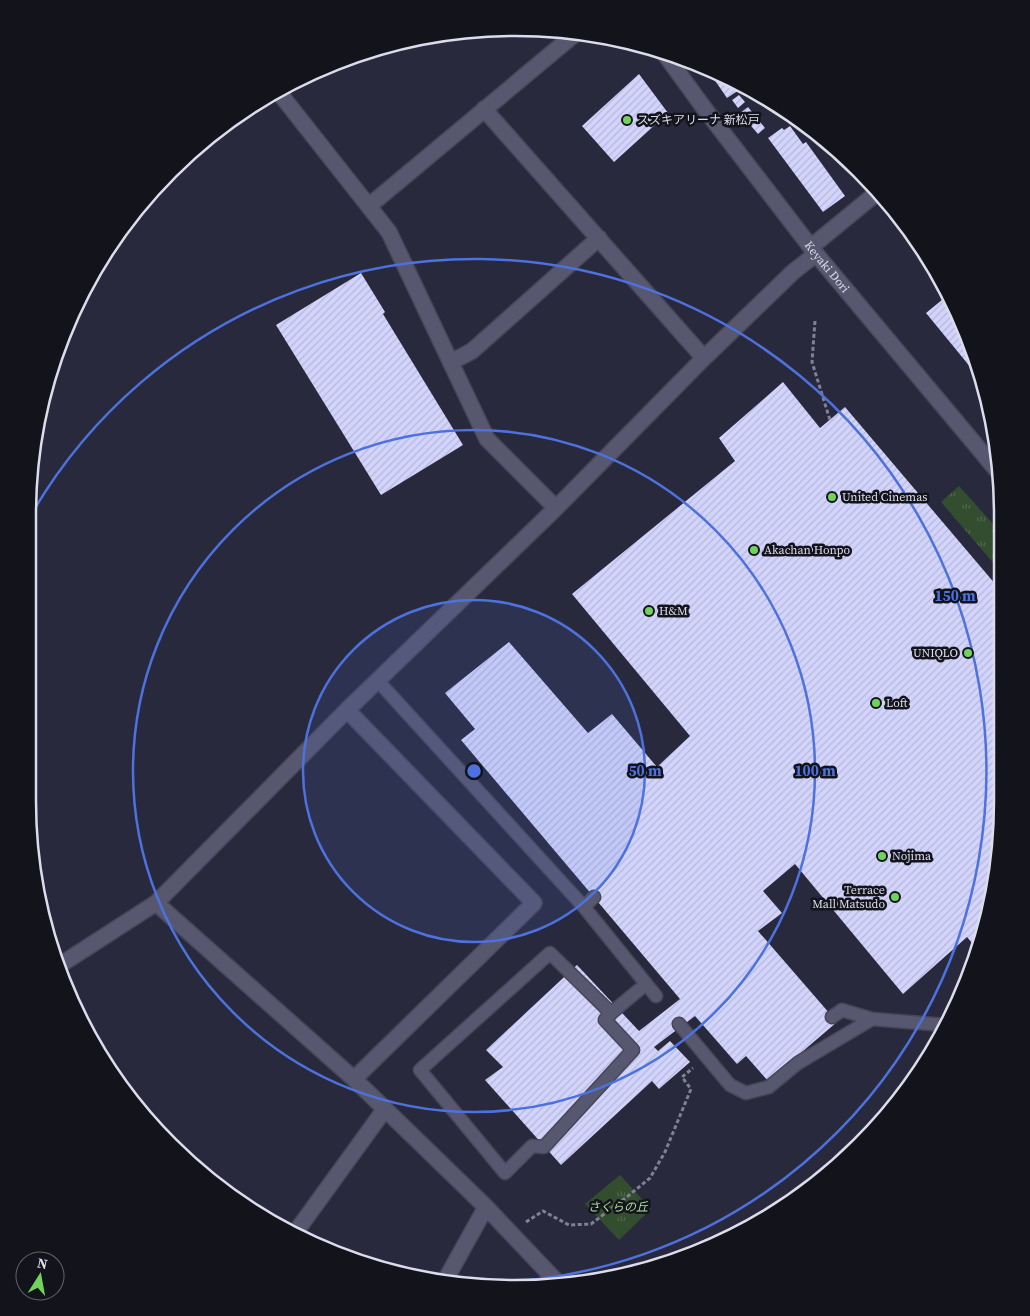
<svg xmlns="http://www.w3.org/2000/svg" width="1030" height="1316" font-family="'Source Serif 4','Noto Sans JP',serif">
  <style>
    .grass { fill: url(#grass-tufts) }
    .building { fill: url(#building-hatch) }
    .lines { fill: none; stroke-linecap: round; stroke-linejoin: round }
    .lane-casing { stroke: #474658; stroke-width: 15 }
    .street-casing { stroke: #474658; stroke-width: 18 }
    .secondary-casing { stroke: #474658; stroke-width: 18 }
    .path { stroke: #818193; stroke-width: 3; stroke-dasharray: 4 2.5; stroke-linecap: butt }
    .lane { stroke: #575770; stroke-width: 12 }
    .street { stroke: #575770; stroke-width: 15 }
    .secondary { stroke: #575770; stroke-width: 15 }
    .ring { fill: none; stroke: #4d72dd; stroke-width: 2.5 }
    .poi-dot { fill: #71d35e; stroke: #13131c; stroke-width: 2 }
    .labels { text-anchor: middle; stroke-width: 5; stroke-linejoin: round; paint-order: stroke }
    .poi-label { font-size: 12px; fill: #dcdceb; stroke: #13131c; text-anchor: start }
    .street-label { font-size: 12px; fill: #dcdceb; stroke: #13131c }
    .park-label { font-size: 12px; font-style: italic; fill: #abdea1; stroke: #13131c }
    .rim { fill: none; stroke: #dcdceb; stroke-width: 2.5 }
    .centre { fill: #4d72dd; stroke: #13131c; stroke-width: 2.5 }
    .ring-label { font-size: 15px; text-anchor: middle; font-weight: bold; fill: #4d72dd; stroke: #13131c; stroke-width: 5; stroke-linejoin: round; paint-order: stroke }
  </style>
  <defs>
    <pattern id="grass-tufts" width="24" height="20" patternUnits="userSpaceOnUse" patternTransform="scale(1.25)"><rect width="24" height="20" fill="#334d2f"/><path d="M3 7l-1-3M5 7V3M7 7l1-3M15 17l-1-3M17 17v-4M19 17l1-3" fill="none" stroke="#50664d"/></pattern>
    <pattern id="building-hatch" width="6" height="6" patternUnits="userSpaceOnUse" patternTransform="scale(1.25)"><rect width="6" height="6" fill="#d3d4fc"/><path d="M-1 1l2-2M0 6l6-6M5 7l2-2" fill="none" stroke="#b6b7d8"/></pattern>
  </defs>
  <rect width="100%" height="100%" fill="#29293e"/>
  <!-- grass -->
  <path class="grass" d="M959,486l43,48v39l-61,-71z
    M620,1175l31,34 -32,31 -34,-36z"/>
  <!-- building -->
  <path class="building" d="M707,69l23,9 15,8 -18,12z
    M639,74l29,39 -54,49 -32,-36z
    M739,95l6,7 -7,6 -6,-8z
    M748,107l17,21 -7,6 -18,-21z
    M790,126l13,18 3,-2 39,54 -22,16 -55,-74 14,-10 2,2z
    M361,273l24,39 -2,2 80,131 -82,50 -105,-170z
    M948,295l29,64 2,12 -3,3 -50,-61z
    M783,382l37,46 25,-21 157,185v209l-9,95 -16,53 -10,-12 -64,57 -108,-130 -32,27 19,22 -24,18 79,91 -69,59 -22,-25 -9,8 -42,-48 -41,31 4,4 12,-10 20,21 -31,27 -7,-8 -91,84 -76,-85 18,-13 -17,-17 91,-85 62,66 41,-32 -219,-259 14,-11 -30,-36 64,-51 79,91 24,-19 45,53 33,-31 -118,-142 163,-133 -16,-23z"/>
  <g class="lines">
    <defs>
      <path id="lane" d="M378,681l206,226 72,89
        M584,907l10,-10
        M611,1013l-6,7 28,30 -89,97 -12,-1 -27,27 -85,-103 130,-117 61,60 35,-29
        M832,1017l10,-7 30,9
        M679,1024l51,61 16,8 23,-6 29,-24 74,-44 73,6"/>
      <path id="street" d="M277,90l112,142 98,207 69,69
        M484,109l220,249
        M369,206l207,-173
        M811,247l68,-56
        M451,362l21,-11 127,-113
        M156,903l198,176
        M60,965l96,-62 191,-193 209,-202 148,-150 89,-86 23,-18
        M385,1109l101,98 72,76
        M295,1233l90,-124 -31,-30 180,-176 -187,-193
        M446,1279l40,-72"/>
      <g id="secondary">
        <path id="s1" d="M664,53l40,55 112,146 184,220"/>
      </g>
    </defs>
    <!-- lane casing -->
    <use href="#lane" class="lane-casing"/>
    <!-- street casing -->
    <use href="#street" class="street-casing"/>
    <!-- secondary casing -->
    <use href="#secondary" class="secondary-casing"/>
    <!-- path -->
    <path class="path" d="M815,321l-3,41 18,58
      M526,1222l17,-11 26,14 22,-1 37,-28 22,-18 15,-26 26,-63 -9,-12 11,-9"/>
    <!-- lane -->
    <use href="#lane" class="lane"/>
    <!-- street -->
    <use href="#street" class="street"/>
    <!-- secondary -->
    <use href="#secondary" class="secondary"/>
  </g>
  <!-- distance rings -->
  <circle cx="474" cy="771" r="171" fill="#4d72dd" fill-opacity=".12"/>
  <g class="ring">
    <circle cx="474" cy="771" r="171"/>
    <circle cx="474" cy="771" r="341"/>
    <path d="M31 515A512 512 0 1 1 474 1283"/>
  </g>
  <!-- markers -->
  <g class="poi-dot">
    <circle cx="627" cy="120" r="5"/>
    <circle cx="832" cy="497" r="5"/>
    <circle cx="754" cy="550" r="5"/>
    <circle cx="649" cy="611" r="5"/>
    <circle cx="968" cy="653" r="5"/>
    <circle cx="876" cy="703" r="5"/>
    <circle cx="882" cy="856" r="5"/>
    <circle cx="895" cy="897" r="5"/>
  </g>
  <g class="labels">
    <!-- poi labels -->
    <g class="poi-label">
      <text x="637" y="124">スズキアリーナ 新松戸</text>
      <text x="842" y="501">United Cinemas</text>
      <text x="764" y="554">Akachan Honpo</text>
      <text x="659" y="615">H&amp;M</text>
      <text x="958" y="657" text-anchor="end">UNIQLO</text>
      <text x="886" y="707">Loft</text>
      <text x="892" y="860">Nojima</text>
      <text x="885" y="894" text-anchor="end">Terrace<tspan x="885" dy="14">Mall Matsudo</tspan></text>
    </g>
    <!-- street labels -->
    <g class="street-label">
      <text dy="4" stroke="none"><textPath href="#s1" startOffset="269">Keyaki Dori</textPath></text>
    </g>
    <!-- park labels -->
    <g class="park-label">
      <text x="618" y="1211">さくらの丘</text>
    </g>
  </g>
  <!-- crop -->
  <path d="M0 0H1030V1316H0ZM515 36H515A479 479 0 0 1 994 515V801A479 479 0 0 1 515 1280H515A479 479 0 0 1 36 801V515A479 479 0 0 1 515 36Z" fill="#13131c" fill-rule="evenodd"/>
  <path class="rim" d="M515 36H515A479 479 0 0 1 994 515V801A479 479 0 0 1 515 1280H515A479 479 0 0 1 36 801V515A479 479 0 0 1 515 36Z"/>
  <circle cx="474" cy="771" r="8" class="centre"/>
  <g class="ring-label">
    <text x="955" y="601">150 m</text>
    <text x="645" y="776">50 m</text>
    <text x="815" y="776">100 m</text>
  </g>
  <!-- north arrow -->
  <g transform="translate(40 1276) rotate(11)"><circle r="24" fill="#13131c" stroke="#63636f"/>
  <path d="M0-4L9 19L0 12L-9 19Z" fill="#71d35e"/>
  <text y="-8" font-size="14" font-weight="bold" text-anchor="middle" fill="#dcdceb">N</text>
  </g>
</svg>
